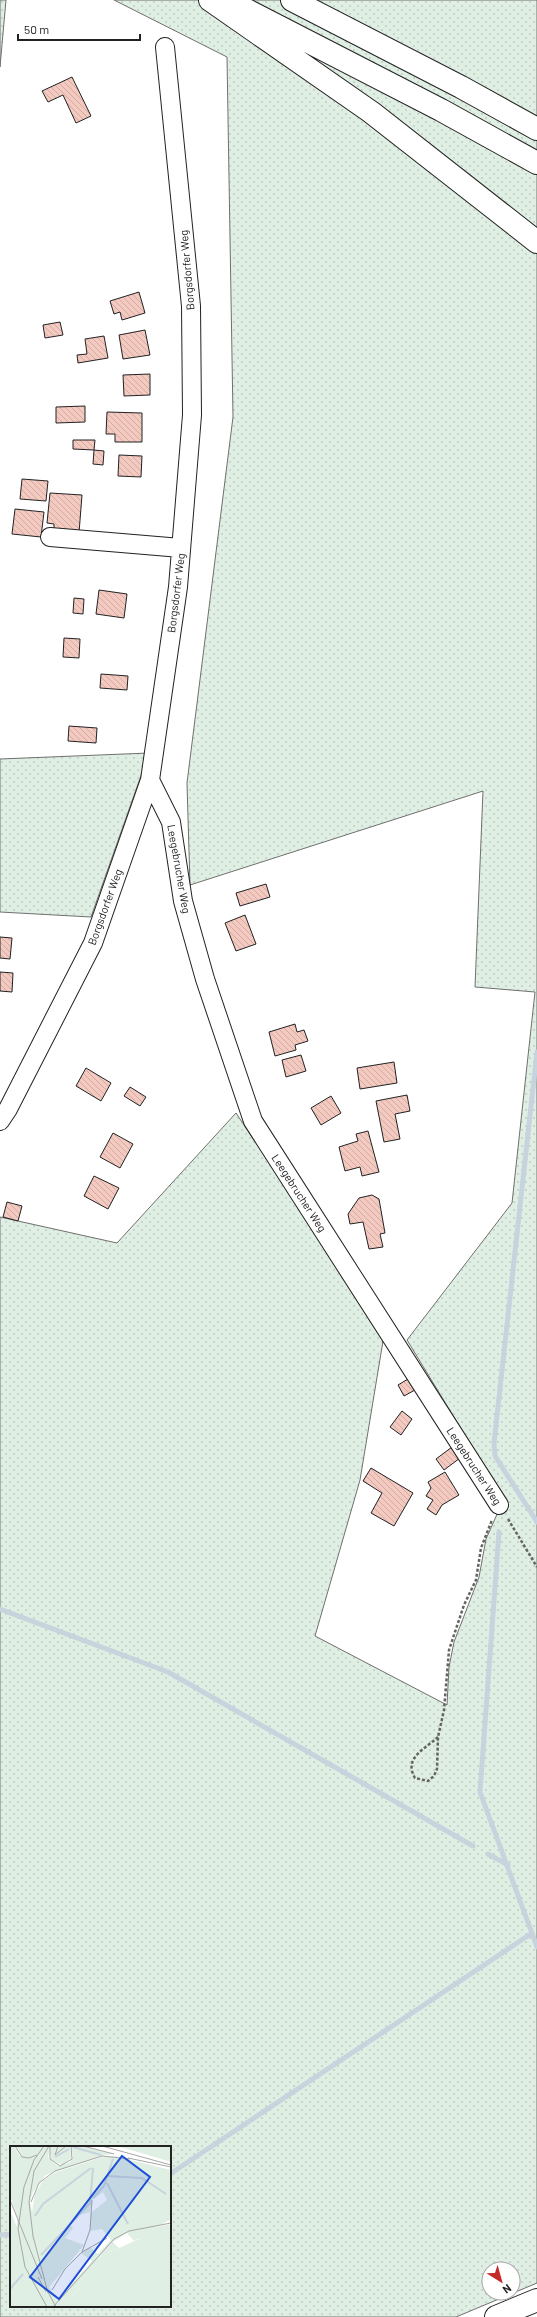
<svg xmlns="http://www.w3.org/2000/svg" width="537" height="2317" font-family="Barlow,sans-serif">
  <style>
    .green { fill: url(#green-dots); stroke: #6f6f6f; fill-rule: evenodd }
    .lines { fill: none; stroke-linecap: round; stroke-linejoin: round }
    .stream { stroke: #c7d3dd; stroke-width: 5 }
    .building { fill: url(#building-back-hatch); stroke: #222 }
    .minor-casing { stroke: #222; stroke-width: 20 }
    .highway-casing { stroke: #222; stroke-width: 24 }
    .path { stroke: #646464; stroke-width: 2.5; stroke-dasharray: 3 2; stroke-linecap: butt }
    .minor { stroke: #fff; stroke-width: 18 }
    .highway { stroke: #fff; stroke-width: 22 }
    .labels { text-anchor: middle; stroke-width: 3; stroke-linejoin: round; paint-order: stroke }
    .street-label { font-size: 11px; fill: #222; stroke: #fff }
    .inset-river { fill: none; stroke: #c7d3dd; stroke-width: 2 }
    .inset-road { fill: none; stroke: #a7a7a7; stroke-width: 1 }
    .view { fill: #1d4ed8; fill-opacity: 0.15; stroke: #1d4ed8; stroke-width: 2 }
    .inset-edge { fill: none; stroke: #222; stroke-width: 2 }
  </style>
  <defs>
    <pattern id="green-dots" width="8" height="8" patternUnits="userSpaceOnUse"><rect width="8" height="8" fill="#e0efe3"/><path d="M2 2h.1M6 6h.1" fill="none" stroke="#c0cdc2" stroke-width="1.8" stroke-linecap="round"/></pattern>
    <pattern id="building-back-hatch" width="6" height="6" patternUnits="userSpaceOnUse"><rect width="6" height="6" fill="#f3c9c0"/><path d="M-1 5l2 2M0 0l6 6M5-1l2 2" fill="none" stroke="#d0aca5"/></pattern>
  </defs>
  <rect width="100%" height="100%" fill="#fff"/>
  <!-- green -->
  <path class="green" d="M0,0h6l-6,67z
    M114,0h423v2283l-81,34h-456v-1100l117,26 119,-130 148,222 -24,145 -45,156 132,69 2,-38 5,-25 25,-65 7,-38 12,-27 -13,-44 -78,-128 105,-137 23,-211 -60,-5 8,-196 -293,94 -3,-102 46,-366 -6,-360zM11,2147h159v159h-159zM489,2269h24v24h-24z
    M149,753l-58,164 -91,-5v-153z"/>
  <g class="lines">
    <!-- stream -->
    <path class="stream" d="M537,1052l-43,391 1,13 42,66
      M499,1532l-19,260 57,155
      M0,1609l168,63 305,174
      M488,1854l20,11
      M170,2174l362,-241
      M0,2235l11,-1"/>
  </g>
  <!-- building -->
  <path class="building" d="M72,77l19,39 -15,7 -13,-28 -15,7 -6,-11z
    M139,292l6,21 -23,7 -2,-8 -6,2 -4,-13z
    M60,322l3,13 -18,3 -2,-13z
    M145,330l5,25 -27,4 -4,-24z
    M104,336l4,22 -30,5 -1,-8 10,-1 -2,-15z
    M150,374v21l-26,1 -1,-21z
    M85,406v16l-29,1v-16z
    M107,412l35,1v29h-27v-8h-9z
    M73,440h22l-1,10 -21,-1z
    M94,450l10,1 -1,14 -10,-1z
    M119,455l23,1 -1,21 -23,-1z
    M22,479l26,2 -2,20 -26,-2z
    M50,493l32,2 -3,38 -25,-2v-7l-7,-1z
    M15,509l29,3 -3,25 -29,-3z
    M99,590l28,4 -3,24 -28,-4z
    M74,598l10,1 -1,15 -10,-1z
    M64,638l16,1 -1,19 -16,-1z
    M101,674l27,2 -1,14 -27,-2z
    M69,726l28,2 -1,15 -28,-2z
    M266,884l4,13 -30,9 -4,-13z
    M245,915l11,29 -20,7 -11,-28z
    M0,937l12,1 -2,21 -10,-1z
    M0,972l13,1 -1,19 -12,-1z
    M295,1024l2,8 7,-2 4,11 -13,4 1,5 -21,6 -6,-24z
    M301,1055l5,16 -20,6 -4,-17z
    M394,1062l3,21 -37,6 -3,-21z
    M86,1068l25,15 -10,18 -25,-15z
    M130,1087l16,10 -6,9 -16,-10z
    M407,1095l3,16 -15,3 5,25 -16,3 -8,-41z
    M331,1096l10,17 -20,12 -10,-17z
    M368,1131l11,41 -17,4 -2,-9 -15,4 -6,-24 19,-6 -2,-7z
    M113,1133l20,11 -13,24 -20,-11z
    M94,1176l25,12 -11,21 -24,-13z
    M372,1195l7,4 6,34 -5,1 3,13 -14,2 -6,-27 -13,2 -2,-10 11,-16z
    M7,1202l15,4 -4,15 -15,-4z
    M408,1379l7,11 -11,6 -6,-11z
    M402,1411l10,8 -11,16 -11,-8z
    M452,1447l8,11 -16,12 -8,-11z
    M371,1468l42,25 -19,33 -23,-13 11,-20 -19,-12z
    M445,1472l14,23 -17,10 -6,10 -9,-6 6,-9 -7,-4 5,-8 -3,-6z"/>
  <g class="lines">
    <defs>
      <path id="minor" d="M50,537l131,11
        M150,780l21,42 12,79 22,78 48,142 246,384
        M0,1121l8,-12 85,-166 57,-163 28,-193 14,-172 -1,-109 -26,-259"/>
      <path id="highway" d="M210,0l161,112 166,130
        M292,0l169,87 76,42
        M235,4l206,106 96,53
        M496,2317l41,-17"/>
    </defs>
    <!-- minor casing -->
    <use href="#minor" class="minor-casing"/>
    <!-- highway casing -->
    <use href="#highway" class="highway-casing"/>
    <!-- path -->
    <path class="path" d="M508,1519l29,48
      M438,1737c-13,12 -35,21 -23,41l13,3 6,-5 3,-7 1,-32 6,-27 5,-60 15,-45 12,-25 5,-32 11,-28"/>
    <!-- minor -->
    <use href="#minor" class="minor"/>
    <!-- highway -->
    <use href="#highway" class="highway"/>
  </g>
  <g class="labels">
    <!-- street labels -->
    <g class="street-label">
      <text transform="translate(187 270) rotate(-95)" y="4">Borgsdorfer Weg</text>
      <text transform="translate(176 593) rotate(-83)" y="4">Borgsdorfer Weg</text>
      <text transform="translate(179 869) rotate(80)" y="4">Leegebrucher Weg</text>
      <text transform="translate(105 907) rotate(-70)" y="4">Borgsdorfer Weg</text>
      <text transform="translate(299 1193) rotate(57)" y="4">Leegebrucher Weg</text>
      <text transform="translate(474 1466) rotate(57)" y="4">Leegebrucher Weg</text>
    </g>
  </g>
  <!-- overview -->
  <g transform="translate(10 2146)">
    <rect width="161" height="161" fill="#fff"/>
    <path d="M0,0h4l6,10h13h-11l-6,-10h54l1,12 -9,7 -11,-5 -1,-12 -2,10 10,8 12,-4 3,-6 -2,-10h11l31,8 -8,1 -59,20 -13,17 -3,9 2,11 3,-19 8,-12 11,-8 48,-16 13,-1 56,14v49l-37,22 -7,-8 -14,9 6,6 -20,9 -15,26 -22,24h-52v-97l7,17v-10l-7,-22zM93,46l4,8 -16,13 -1,18 12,-2 9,11 -13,14 -8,-7 -9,6 11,8 -35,39 -8,-13 35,-42 -19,-7 8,-10 -3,-3 9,-10 11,-3 2,-12zM106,0h55v16l-33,-10z" fill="#e0efe3" fill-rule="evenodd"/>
    <path d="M161,78v83h-109l22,-24 -1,-6 16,-20 40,-18 2,-9z" fill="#e0efe3"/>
    <path class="inset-river" d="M63,1l28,8M45,11l14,-8M97,30l35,2 24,16M97,37l21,41M83,52l11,-12 9,-27M25,70l8,-12 48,-36M31,109l49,-52 3,-35M0,143l13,-15"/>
    <path class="inset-road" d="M5,0l7,11 7,1 8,-3M34,0l-10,14 -10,27 -6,42 7,38 22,40M40,0v13l10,7 12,-7 -1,-13M48,0l-3,9 11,-9M73,0l31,8M92,0l69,19M118,12l43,9M0,54l32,79M21,56l8,-19 16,-12 47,-15 28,3M72,106l8,-22 2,-30M28,131l8,15M42,144l13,-21 17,-17 25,-14M38,146l8,15M38,147l-15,-57 -4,-34 5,-31 15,-25M43,161l61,-68 15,-8 42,-8"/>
    <path class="view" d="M112,10l28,21 -91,122 -29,-22z"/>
    <rect width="161" height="161" class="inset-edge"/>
  </g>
  <!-- north arrow -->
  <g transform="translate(501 2281) rotate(143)"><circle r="19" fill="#ffffff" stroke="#a7a7a7"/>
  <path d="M0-3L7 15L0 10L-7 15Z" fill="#c62828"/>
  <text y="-6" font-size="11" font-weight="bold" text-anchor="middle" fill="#222222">N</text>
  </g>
  <!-- scale -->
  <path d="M18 34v6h122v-6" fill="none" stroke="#222222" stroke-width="2"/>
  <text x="24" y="34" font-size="12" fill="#222222" stroke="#ffffff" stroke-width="3" paint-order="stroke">50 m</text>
</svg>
